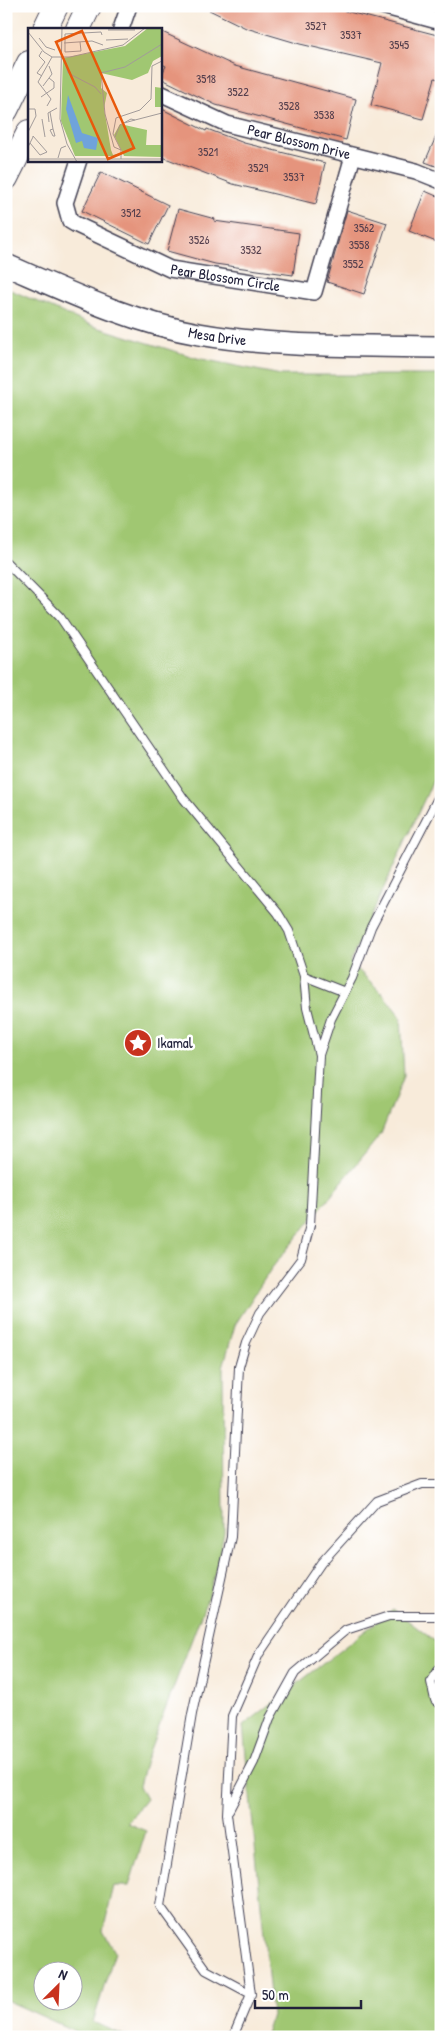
<svg xmlns="http://www.w3.org/2000/svg" width="447" height="2043" font-family="'Patrick Hand',sans-serif">
  <style>
    .green { fill: #a0c772; stroke: #617456; fill-rule: evenodd }
    .building { fill: #e5947d }
    .lines { fill: none; stroke-linecap: round; stroke-linejoin: round }
    .lane-casing { stroke: #424053; stroke-width: 10 }
    .street-casing { stroke: #424053; stroke-width: 18 }
    .secondary-casing { stroke: #424053; stroke-width: 24 }
    .primary-casing { stroke: #424053; stroke-width: 26 }
    .lane { stroke: #fff; stroke-width: 8 }
    .street { stroke: #fff; stroke-width: 15 }
    .secondary { stroke: #fff; stroke-width: 21 }
    .primary { stroke: #fff; stroke-width: 24 }
    .labels { text-anchor: middle; stroke-width: 5; stroke-linejoin: round; paint-order: stroke }
    .number-label { font-size: 12px; fill: #533e4c }
    .street-label { font-size: 15px; fill: #22223b; stroke: #fff }
    .poi-label { font-size: 15px; fill: #22223b; stroke: #fff; text-anchor: start }
    .inset-road { fill: none; stroke: #a29b9a; stroke-width: 1 }
    .view { fill: #e8590c; fill-opacity: 0.15; stroke: #e8590c; stroke-width: 2.5 }
    .inset-edge { fill: none; stroke: #22223b; stroke-width: 2.5 }
  </style>
  <rect width="100%" height="100%" fill="#fff"/>
  <filter id="ink" filterUnits="userSpaceOnUse"><feTurbulence type="fractalNoise" baseFrequency=".02" numOctaves="2"/><feDisplacementMap in="SourceGraphic" scale="10" xChannelSelector="R" yChannelSelector="G"/><feConvolveMatrix kernelMatrix="1 2 1 2 8 2 1 2 1" color-interpolation-filters="sRGB"/></filter>
  <filter id="wash" filterUnits="userSpaceOnUse"><feTurbulence type="fractalNoise" baseFrequency=".0096" numOctaves="4" result="noise"/><feDisplacementMap in="SourceGraphic" scale="20" xChannelSelector="R" yChannelSelector="G"/><feGaussianBlur stdDeviation="1.12" result="paint"/><feColorMatrix in="noise" values="0 0 0 0 0 0 0 0 0 0 0 0 0 0 0 0 0 1.4 0 .05"/><feComposite in="paint" operator="in"/></filter>
  <g filter="url(#wash)">
    <rect width="100%" height="100%" fill="#f8ebda"/>
    <!-- green -->
    <path class="green" d="M6,288l87,38 104,32 84,17h160v388l-91,199 32,31 19,24 3,59 -23,58 -110,135 -36,56 -12,42 1,166 -13,56 -65,171 -7,26 7,13 -19,24 19,8 -17,55h-15l-11,45 12,21 -22,70 35,15h-40l-82,-37zM42,1970h30v30h-30z
      M393,1609l48,37v391h-176l7,-22 -29,-289z"/>
    <g id="blocks">
      <!-- building -->
      <path class="building" d="M201,6h125l115,30v44l-6,-2 -12,41 -52,-14 11,-42 -82,-19 -54,-16z
        M160,31l75,35 121,33 -10,41 -130,-35 -56,-27 6,-12 -6,-3z
        M160,108l46,23 1,-2 37,14 81,20 -9,41 -83,-20 -73,-28z
        M441,125v43l-16,-6z
        M101,172l67,33 -19,39 -67,-33z
        M425,191l16,7v46l-32,-13z
        M178,209l37,10 -1,2 85,12 -6,42 -78,-11 -48,-13z
        M347,210l40,13 -23,71 -37,-12z"/>
    </g>
  </g>
  <g filter="url(#ink)">
    <use href="#blocks" fill-opacity="0" stroke="#424053" stroke-width="1"/>
    <g class="lines">
      <defs>
        <path id="lane" d="M6,562l54,55 124,182 94,114 11,18 15,45 3,32 12,47
          M304,976l41,16
          M441,1666l-10,16 4,18 6,5
          M229,1810l25,-48 16,-44 25,-45 51,-43 43,-14h52
          M251,1994l-45,-24 -46,-64 32,-192 39,-177 8,-170 7,-24 14,-30 41,-54 9,-34 9,-170 12,-36 21,-41 19,-51 70,-135
          M233,2037l18,-43 -24,-180 5,-98 27,-62 62,-91 56,-62 45,-17h19"/>
        <g id="street">
          <path d="M382,6l59,16"/>
          <path d="M121,29l8,-23"/>
          <path id="s1" d="M160,93l67,31 189,47 25,10"/>
          <path id="s2" d="M79,160l-14,43 5,18 5,3 95,45 144,23 39,-136"/>
        </g>
        <g id="secondary">
          <path id="s3" d="M6,265c62,27 125,57 193,69 79,14 161,11 242,13"/>
        </g>
        <path id="primary" d="M45,29l11,-23
          M78,29l11,-23
          M6,110l23,-47
          M6,178l23,-46"/>
      </defs>
      <!-- lane casing -->
      <use href="#lane" class="lane-casing"/>
      <!-- street casing -->
      <use href="#street" class="street-casing"/>
      <!-- secondary casing -->
      <use href="#secondary" class="secondary-casing"/>
      <!-- primary casing -->
      <use href="#primary" class="primary-casing"/>
      <!-- lane -->
      <use href="#lane" class="lane"/>
      <!-- street -->
      <use href="#street" class="street"/>
      <!-- secondary -->
      <use href="#secondary" class="secondary"/>
      <!-- primary -->
      <use href="#primary" class="primary"/>
    </g>
  </g>
  <!-- icons -->
  <defs>
    <symbol id="sight-disc" viewBox="-11 -11 22 22"><circle r="9.5" fill="#c8321e" stroke="#fff"/><path d="M0-6L1.8-2.2L6-1.7L2.9 1.2L3.7 5.4L0 3.3L-3.7 5.4L-2.9 1.2L-6-1.7L-1.8-2.2Z" fill="#fff"/></symbol>
  </defs>
  <g fill-rule="evenodd">
    <use href="#sight-disc" x="122" y="1027" width="32" height="32"/>
  </g>
  <g class="labels">
    <!-- number labels -->
    <g class="number-label">
      <text x="316" y="30">3527</text>
      <text x="351" y="39">3537</text>
      <text x="399" y="49">3545</text>
      <text x="206" y="83">3518</text>
      <text x="238" y="96">3522</text>
      <text x="289" y="110">3528</text>
      <text x="324" y="119">3538</text>
      <text x="208" y="156">3521</text>
      <text x="258" y="172">3529</text>
      <text x="294" y="181">3537</text>
      <text x="131" y="217">3512</text>
      <text x="364" y="232">3562</text>
      <text x="199" y="244">3526</text>
      <text x="359" y="249">3558</text>
      <text x="251" y="254">3532</text>
      <text x="353" y="268">3552</text>
    </g>
    <!-- street labels -->
    <g class="street-label">
      <text dy="5" stroke="none"><textPath href="#s1" startOffset="148">Pear Blossom Drive</textPath></text>
      <text dy="5" stroke="none"><textPath href="#s2" startOffset="231">Pear Blossom Circle</textPath></text>
      <text dy="5" stroke="none"><textPath href="#s3" startOffset="224">Mesa Drive</textPath></text>
    </g>
    <!-- poi labels -->
    <g class="poi-label">
      <text x="157" y="1048">Ikamal</text>
    </g>
  </g>
  <!-- overview -->
  <g transform="translate(28 28)">
    <rect width="134" height="134" fill="#f8ebda"/>
    <path d="M120,0h14v28l-9,5 -5,12 -16,7 -31,-7v15l6,5 -3,15 7,42 2,5 8,-2 -2,3h-44l-14,-35 2,-63 62,-12zM127,59l7,1v19h-7zM92,96l27,6 -1,15h16v12l-38,-1 -10,-21z" fill="#a0c772"/>
    <path d="M40,67l14,38 16,5 -2,12 -12,-2 -2,-7 -6,2 -10,-34z" fill="#6fa3db"/>
    <path class="inset-road" d="M34,0l-2,91 7,25 10,18M36,0h19M80,2h27M0,4l16,20 8,5h18l53,-12 22,-17M11,10l7,9 9,3M78,12l22,-1M52,14l1,9 -16,1v-18l36,-2 1,3M36,15l28,-2 11,4M14,23l-3,5 6,6 -8,11 5,3M38,38l2,7 27,14 6,7M15,58l9,-12 -3,-8M13,69l13,-9v-6l-5,-4M19,78l4,-7 -13,-17 14,-25M0,81h7l1,7 -8,16M22,84l3,17M14,91l3,18M107,92l27,-7M21,94l-1,-9 9,-5M25,101l2,7h-2l-3,-6zM87,109l5,-12 11,-6 4,1 -11,3M0,119l5,-10v-1l14,16 -7,3 -10,-12M93,122l-7,-3 -9,-33 -4,-41 24,-6 37,-23M30,130l3,-10 5,-2M0,131h134M93,131v-9l-8,-16 3,-16 24,-8 11,-11 1,-33 10,-5"/>
    <path class="view" d="M54,3l52,117 -26,11 -52,-117z"/>
    <rect width="134" height="134" class="inset-edge"/>
  </g>
  <!-- margin -->
  <rect width="447" height="2043" fill="none" stroke="#fff" stroke-width="25"/>
  <!-- north arrow -->
  <g transform="translate(58 1986) rotate(24)"><circle r="24" fill="#ffffff" stroke="#a7a7b1"/>
  <path d="M0-4L9 19L0 12L-9 19Z" fill="#c8321e"/>
  <text y="-8" font-size="14" font-weight="bold" text-anchor="middle" fill="#22223b">N</text>
  </g>
  <!-- scale -->
  <path d="M255 2000v8h106v-8" fill="none" stroke="#22223b" stroke-width="2.5"/>
  <text x="262" y="2000" font-size="15" fill="#22223b" stroke="#ffffff" stroke-width="4" paint-order="stroke">50 m</text>
</svg>
